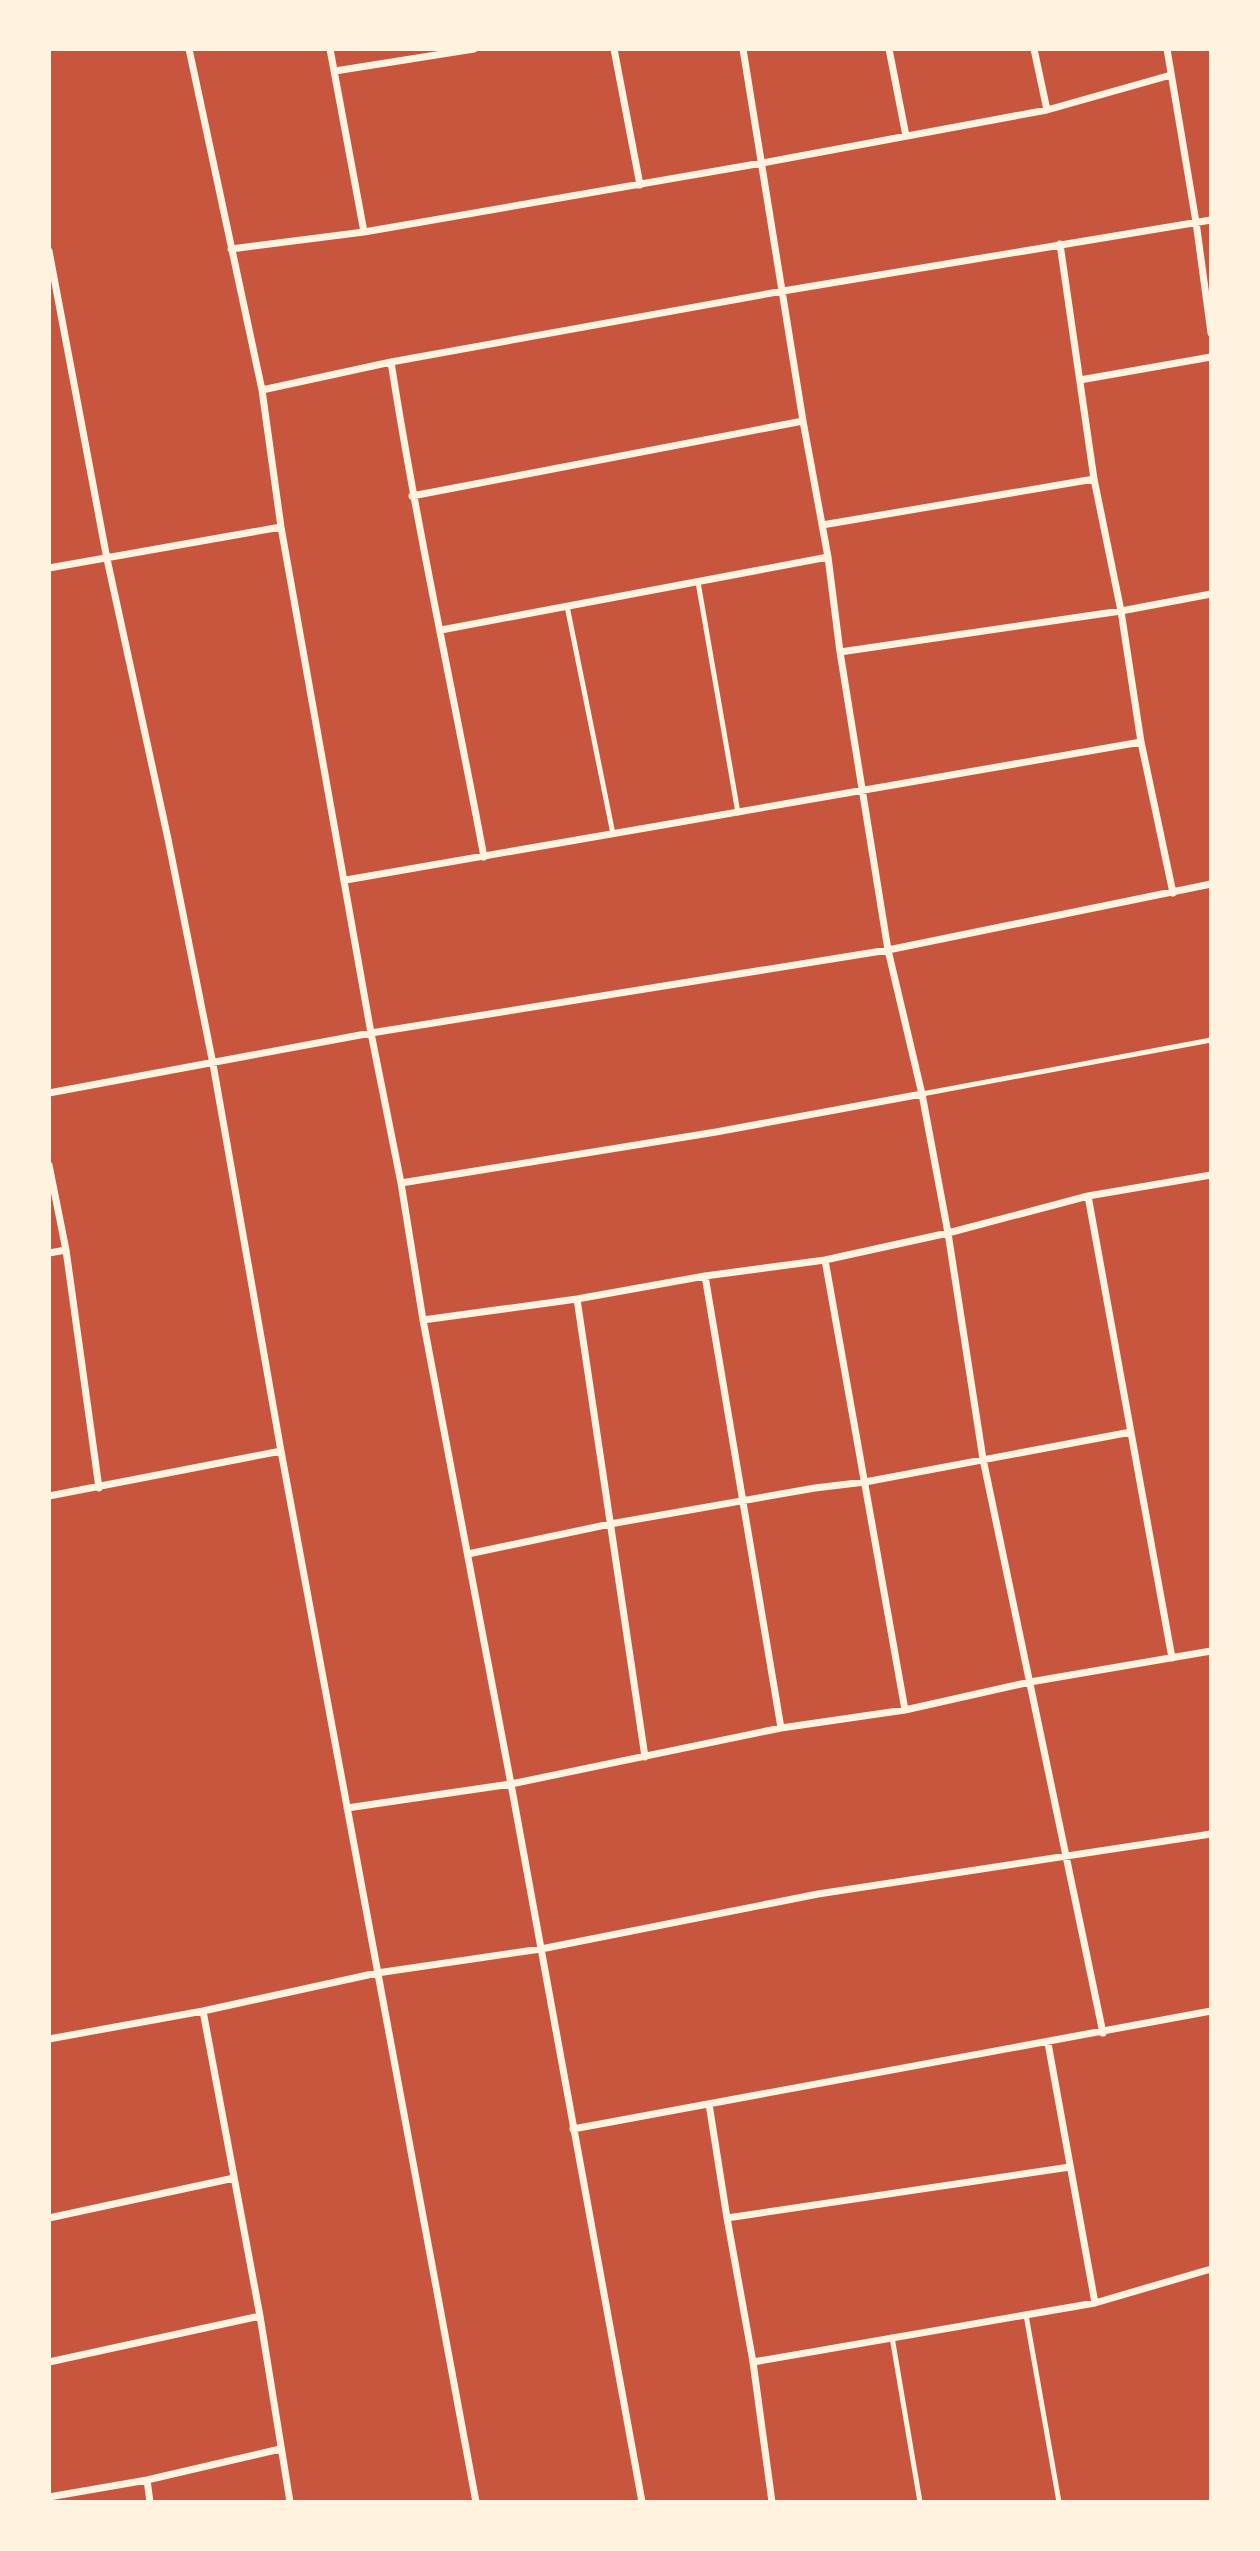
<svg xmlns="http://www.w3.org/2000/svg" width="1260" height="2551" font-family="Arial,sans-serif">
  <style>
    .lines { fill: none; stroke-linecap: round; stroke-linejoin: round }
    .service { stroke: #fff3e0; stroke-width: 5 }
    .minor { stroke: #fff3e0; stroke-width: 7 }
  </style>
  <rect width="100%" height="100%" fill="#c8553d"/>
  <g class="lines">
    <!-- service -->
    <path class="service" d="M698,582l40,231
      M567,606l46,228
      M922,1094l289,-54
      M1026,2315l33,187
      M892,2337l28,165"/>
    <!-- minor -->
    <path class="minor" d="M189,49l73,341 19,137 90,506 30,150 22,137 88,464 131,718
      M330,49l34,183
      M614,49l26,136
      M743,49l60,372 25,136 12,95 48,298 34,144 26,139 35,226 120,574
      M889,49l17,87
      M1034,49l13,61
      M1167,49l29,173 15,111
      M335,71l139,-22
      M1060,244l34,235 27,132 20,131 32,151
      M231,249l133,-17 398,-69 285,-53 124,-35
      M49,251l58,308 61,280 45,225 68,387 195,1051
      M391,362c26,166 62,330 93,495
      M1080,380l131,-23
      M262,390l129,-28 392,-71 428,-71
      M412,496l391,-75
      M822,525l272,-46
      M49,568l232,-41
      M441,630l387,-73
      M840,652l281,-41 90,-17
      M346,880l795,-138
      M49,1093l322,-60 517,-83 323,-66
      M49,1165l17,85 33,238
      M401,1183l315,-51 206,-38
      M1088,1196l84,462
      M49,1253l17,-3
      M825,1260l80,450
      M705,1276l76,452
      M577,1299l68,458
      M423,1320l154,-21 128,-23 120,-16 123,-27 140,-37 123,-21
      M49,1496l232,-45
      M468,1554l142,-30 205,-36 50,-6 266,-50
      M347,1808l164,-24 270,-56 124,-18 125,-28 181,-31
      M203,2011l57,305 30,186
      M49,2039l154,-28 174,-38 164,-24 277,-55 393,-60
      M1048,2043l47,260
      M709,2104l18,114 26,144 19,140
      M573,2129l638,-118
      M49,2218l185,-40
      M727,2218l343,-51
      M49,2362l211,-46
      M753,2362l342,-59 116,-34
      M147,2480l3,22
      M49,2497l98,-17 133,-31"/>
  </g>
  <!-- border -->
  <rect width="1260" height="2551" fill="none" stroke="#fff3e0" stroke-width="102"/>
</svg>
